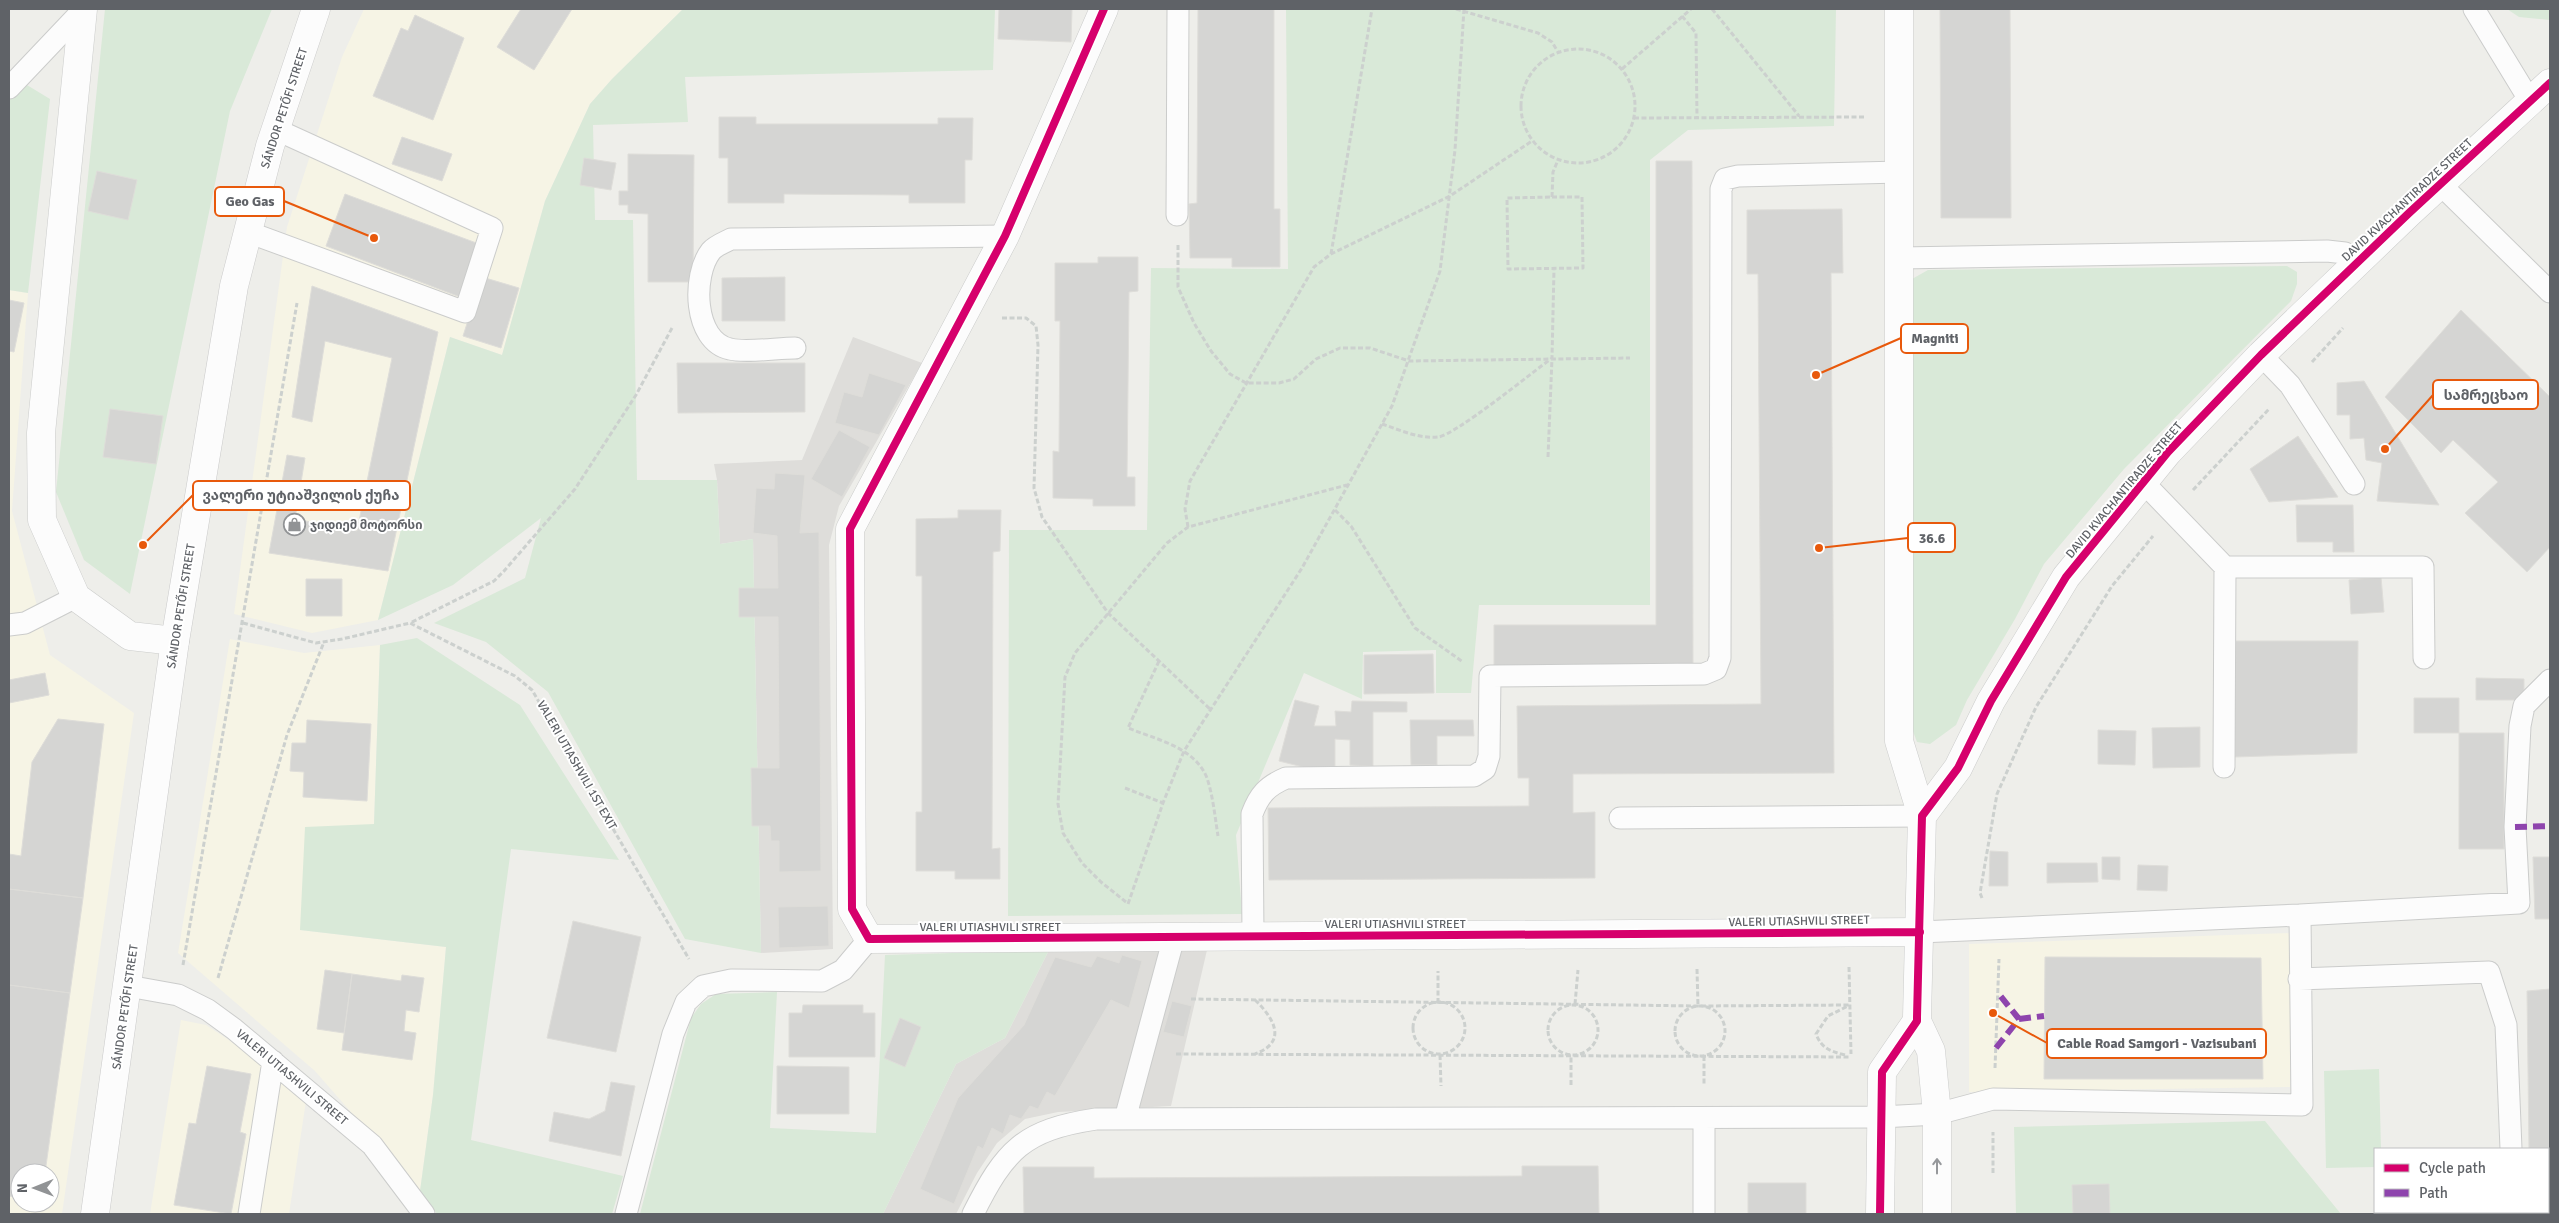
<svg xmlns="http://www.w3.org/2000/svg" width="2559" height="1223" font-family="Signika,'Noto Sans Georgian',sans-serif">
  <style>
    .commercial { fill: #f6f4e5; fill-rule: evenodd }
    .industrial { fill: #deddda }
    .green { fill: #d9e9d8 }
    .building { fill: #d5d5d3; stroke: #deddd9 }
    .lines { fill: none; stroke-linecap: round; stroke-linejoin: round }
    .service-casing { stroke: #cbcccb; stroke-width: 23 }
    .minor-casing { stroke: #cbcccb; stroke-width: 29 }
    .tertiary-casing { stroke: #cbcccb; stroke-width: 29 }
    .secondary-casing { stroke: #cacaca; stroke-width: 29 }
    .path { stroke: #ccd0ce; stroke-width: 3; stroke-dasharray: 5 2.5; stroke-linecap: butt }
    .service { stroke: #fcfcfc; stroke-width: 21 }
    .minor { stroke: #fcfcfc; stroke-width: 28 }
    .tertiary { stroke: #fcfcfc; stroke-width: 28 }
    .secondary { stroke: #fcfcfc; stroke-width: 28 }
    .quiet { stroke: #8e44ad; stroke-width: 6; stroke-dasharray: 12 6; stroke-linecap: butt }
    .cycleway-casing { stroke: #fff; stroke-width: 11 }
    .cycleway { stroke: #d6006c; stroke-width: 8 }
    .oneway { stroke: #96989b }
    .labels { text-anchor: middle; stroke-width: 4; stroke-linejoin: round; paint-order: stroke }
    .street-label { font-size: 12px; fill: #5f6267; stroke: #fff }
    .poi-label { font-size: 12px; font-weight: bold; fill: #5f6267; stroke: #fff; text-anchor: start }
    .leader { fill: none; stroke: #e8590c; stroke-width: 2 }
    .callout-dot { fill: #e8590c; stroke: #fff; stroke-width: 2 }
    .callout { fill: #fff; stroke: #e8590c; stroke-width: 2 }
    .callout-label { font-size: 14px; text-anchor: middle; font-weight: bold; fill: #5f6267 }
  </style>
  <rect width="100%" height="100%" fill="#eeeeea"/>
  <!-- commercial -->
  <path class="commercial" d="M364,9h319l-71,70 -22,25 -45,97 -43,154 -52,-18 -72,283 -66,13 -78,-19 53,-387 55,-170z
    M9,290l19,3 -16,218 38,144 84,58 -72,501h-53zM20,1173h30v30h-30z
    M230,639l74,14 76,-8 -6,179 -74,106 146,17 -13,148 -13,96 -105,-120 -137,-118z
    M2291,933l-1,154 -321,5v-148z
    M181,1020l25,5 32,21 68,55 -17,113h-139z"/>
  <!-- industrial -->
  <path class="industrial" d="M853,337l69,26 -83,143 -10,39 4,404 -72,4 -8,-414 -33,5 -3,-64 -3,-16 88,-4z
    M1049,950h158l-36,156 -113,6 -33,7 -28,24 -20,30 -21,41h-73l73,-150 49,-26z"/>
  <!-- green -->
  <path class="green" d="M105,9h167l-42,102 -100,483 -46,-34 -28,-68z
    M683,9h312l-2,61 -308,7 3,45 -95,3 2,95h38l4,260h80l3,64 33,-5 8,414 -76,-14 -137,-247 -62,-50 -52,-19 91,-45 16,-60 -88,67 -75,35 72,-283 52,18 43,-154 45,-97 22,-25z
    M1286,9h550l-2,117 -146,4 -38,30v445h-171l-8,88h-35v-43l-73,2 -1,47 -58,-26 -68,162 6,79 -234,2 1,-386h138l4,-262 137,1z
    M2507,9h43v11l-31,-3z
    M22,82l28,17 -22,194 -19,-3v-192z
    M2287,266l10,6v12l-6,17 -167,168 -80,95 -29,55 -48,81 -11,25 -26,19 -13,-2 -6,-16 1,-447 16,-9z
    M417,638l103,67 99,155 -108,-11 -40,291 152,36 -11,38h-175l-17,-23 13,-96 13,-148 -146,-17 5,-103 69,-3 6,-179z
    M1049,950l-44,88 -49,26 -73,150h-243l51,-196 10,-14 15,-10 61,-2 -7,136 106,5 9,-178z
    M2379,1069l2,80h-6v18l-49,1 -2,-97z
    M2265,1121l76,93h-325l-2,-87z"/>
  <!-- building -->
  <path class="building" d="M521,9h51l-38,61 -37,-23z
    M999,9h73l-1,33 -73,-3z
    M1198,9h76v200h6v58h-48v-9h-42l-1,-54 8,-1z
    M1940,9h70l1,209h-70z
    M415,15l49,23 -31,82 -60,-24 28,-68 7,3z
    M719,117h37v7h182v-6h35l-1,42h-7v43h-56v-8l-125,-1v9h-56v-45h-9z
    M402,137l50,17 -10,27 -50,-17z
    M628,154l66,1 -1,127h-45v-68l-20,-1v-8h-9v-14h9z
    M584,158l32,5 -5,27 -31,-5z
    M1656,161h36l1,506 -199,1v-43h162z
    M97,171l40,9 -9,40 -40,-9z
    M345,194l134,50 -19,53 -134,-51z
    M1842,209l1,64h-12l3,500 -261,1v39l22,-1v66l-326,2 -1,-72 261,-2v-28h-11l-1,-72 244,-2 -3,-430h-11v-64z
    M1098,257h40v34l-9,1 -2,185h8v29h-42v-7l-40,-1v-47l6,1 1,-131h-5v-58h43z
    M482,277l37,11 -18,60 -38,-12z
    M785,277v44h-63v-43z
    M312,286l126,46 -50,239 -119,-18 18,-98 18,3 -10,61 62,12 35,-173 -67,-17 -13,81 -20,-5z
    M9,300l15,3 -10,49 -5,-1z
    M2461,310l89,87v150l-23,25 -62,-59 33,-31 -45,-42 -12,13 -56,-56z
    M677,363h128v49l-127,1z
    M869,373l37,12 -27,50 -44,-12 9,-31 18,5z
    M2364,381l75,124 -62,-4 5,-38 -16,-3 -2,-22 -14,1v-24h-13v-32z
    M110,409l53,7 -7,48 -53,-7z
    M839,430l31,17 -28,50 -31,-18z
    M2298,436l40,61 -69,5 -19,-33z
    M775,473l30,2 -5,58 19,-1 2,339 -42,1v-31h-8l-1,-15h-18l-1,-58h28l-1,-151h-39v-29h39l-1,-52 -24,-3 3,-45 18,1z
    M2296,505h57l1,47h-21v-10h-36z
    M958,510h43l-1,41 -7,1 -1,297 8,-1v31h-45v-8h-39v-59h6v-236h-6v-57l42,-1z
    M2381,577l3,35 -33,2 -2,-34z
    M306,579h36v37h-36z
    M2233,641h125l-1,112 -122,4z
    M1433,654l1,39 -70,1v-39z
    M45,673l4,22 -40,8v-23z
    M2476,678l48,1v21h-48z
    M2414,698h45v35h-45z
    M1295,700l24,6 -5,20h22l-1,-15 16,1 1,-11 55,1v10h-34v54l-23,-1v-25l-15,-1v29l-32,-1 -24,-6z
    M58,719l46,5 -21,174 -74,-9v-35l12,2 11,-94z
    M307,720l64,4 -4,77 -64,-4 1,-25 -14,-1 2,-28h14z
    M1410,720h63l1,16h-37v29h-26z
    M2200,727v40l-47,1 -1,-40z
    M2098,730l38,1 -1,34 -37,-1z
    M2459,733h45v116h-45z
    M1990,851l18,1v34h-19z
    M2102,857h18v23l-18,-1z
    M2533,857h17v62h-15z
    M2047,863h50l1,19 -51,1z
    M2138,865l30,1 -1,25 -30,-1z
    M9,889l74,9 -13,95 -61,-8z
    M828,906l1,40 -50,2 -1,-41z
    M573,921l68,16 -25,115 -69,-14z
    M1122,955l20,6 -13,47 -18,-8 -56,96 -8,-4 -9,17 -8,-3 -9,13 -11,-4 -7,19 -11,-6 -9,21 -5,-3 -24,58 -34,-15 38,-91 66,-73 31,-68 36,10 6,-11 22,7z
    M2045,957l216,1 2,121h-219z
    M325,970l27,4 -8,59 -27,-4z
    M352,974l49,7 1,-6 22,3 -5,34 -13,-2 -2,21 12,2 -4,27 -70,-10z
    M9,985l61,8 -25,180h-25v25l-11,-2z
    M2550,989v213h-2v-53h-19l-2,-158z
    M1172,1001l20,5 -8,31 -21,-5z
    M803,1005h60v8h12v44h-86v-44h13z
    M900,1018l21,9 -16,40 -21,-9z
    M207,1066l44,8 -11,58 6,2 -15,80 -57,-9 15,-82 7,1z
    M777,1066l72,1v47h-72z
    M611,1082l24,4 -14,70 -72,-15 5,-29 35,7 16,-8z
    M1522,1166h76l1,48h-575l-1,-47h71v11l428,-2z
    M1748,1183h58v31h-58z
    M2109,1184l1,30h-37l-1,-29z"/>
  <g class="lines">
    <defs>
      <path id="service" d="M2474,9l56,92
        M9,88l74,-78
        M2440,184l110,108
        M1177,215l1,-206
        M248,232l217,80 27,-84 -217,-99
        M1900,258l427,-7 18,2 9,12
        M795,348c-17,0 -50,5 -65,1 -37,-8 -38,-74 -19,-98 4,-5 14,-9 20,-12l274,-3
        M2261,355l29,30 64,99
        M2143,482l82,85h198l1,91
        M9,625l16,-2 51,-26
        M2224,767l1,-200
        M1620,818l302,-2
        M2300,915l219,-12 -4,-76 5,-101 4,-20 26,-26
        M1253,936l-1,-122c7,-19 15,-28 34,-36l188,-2 11,-7 4,-13 1,-80 214,-2 12,-5 4,-11 1,-469 4,-10 13,-3 162,-4
        M2299,979l190,-7 17,53 5,124
        M128,986l50,9 30,15 26,19 138,116 52,69
        M1125,1119l49,-182
        M1704,1119v95
        M2513,1212v2
        M249,1214l24,-153
        M626,1214l47,-180 13,-32 17,-16 28,-6 91,1 21,-11 26,-31
        M973,1214c32,-64 50,-84 123,-95l785,-2 56,-3 56,-15 309,6 -2,-190 -380,17"/>
      <path id="minor" d="M83,9l-42,424 1,87 34,77 54,39 45,5
        M1104,9l-99,227 -155,293 2,380 17,30 1051,-7
        M1899,9v732l23,75"/>
      <path id="tertiary" d="M1917,1021l14,30 6,63v100
        M1880,1214l2,-142 35,-51v-4l5,-201 36,-48 33,-67 75,-124 102,-125 93,-97 148,-142 141,-130"/>
      <path id="secondary" d="M95,1214l80,-573 59,-355 36,-140 46,-137"/>
    </defs>
    <!-- service casing -->
    <use href="#service" class="service-casing"/>
    <!-- minor casing -->
    <use href="#minor" class="minor-casing"/>
    <!-- tertiary casing -->
    <use href="#tertiary" class="tertiary-casing"/>
    <!-- secondary casing -->
    <use href="#secondary" class="secondary-casing"/>
    <!-- path -->
    <path class="path" d="M1456,9l82,24 14,9 6,10
      M1712,9l87,107
      M1682,16l14,17 1,85
      M1521 106a57 57 0 1 1 114 0a57 57 0 1 1-114 0Z
      M1622,69l69,-60
      M1634,118l230,-1
      M1552,197h30l1,71 -75,1 -1,-71z
      M1552,197l1,-25 5,-12
      M1178,245v42l16,36 17,28 19,23 16,9h33l15,-4 22,-20 24,-11h30l39,13 221,-3
      M1331,254l41,-245
      M1002,318h24l10,8 2,19 -4,143 8,29 66,96 103,97
      M672,328l-36,67 -61,94 -71,82 -10,10 -84,42 105,53 17,14 157,269
      M2312,362l31,-34
      M1382,424c18,6 37,15 56,13 16,-1 96,-66 114,-79l2,-89
      M1548,457l4,-99
      M2193,490l76,-81
      M1335,510l16,16 64,102 48,34
      M1188,527l-3,-18 5,-28 124,-214 17,-13 119,-58 82,-55
      M243,623l73,20 26,-4 68,-16
      M1159,661l-31,67c27,11 67,19 79,50 6,18 8,39 11,58
      M1125,788l38,15
      M1982,898l-2,-5 17,-99 39,-87 76,-121 41,-50
      M1126,902l-25,-20 -19,-19 -19,-30 -5,-29 7,-127 10,-24 92,-110 21,-16 159,-42
      M1128,904l35,-101 21,-52 118,-183 90,-162 48,-135 15,-121 9,-141
      M183,965l114,-662
      M1849,967l2,87
      M1697,969l1,37
      M218,978l69,-243 37,-93
      M1191,999l507,7 152,-1
      M1255,1000c19,18 33,42 0,54
      M1413 1028a26 26 0 1 1 52 0a26 26 0 1 1-52 0Z
      M1438,1003v-32
      M1575,1004l3,-34
      M1548 1030a25 25 0 1 1 50 0a25 25 0 1 1-50 0Z
      M1675 1031a25 25 0 1 1 50 0a25 25 0 1 1-50 0Z
      M1176,1054l675,3
      M1440,1055l1,31
      M1845,1055c-15,-4 -23,-6 -29,-21l12,-18 20,-10
      M1704,1056v30
      M1995,1068l4,-109
      M1571,1085v-30
      M1993,1173v-41"/>
    <!-- service -->
    <use href="#service" class="service"/>
    <!-- minor -->
    <use href="#minor" class="minor"/>
    <!-- tertiary -->
    <use href="#tertiary" class="tertiary"/>
    <!-- secondary -->
    <use href="#secondary" class="secondary"/>
    <!-- quiet -->
    <path class="quiet" d="M2515,827l35,-1
      M2019,1019l25,-3
      M1996,1048l23,-29 -21,-26"/>
    <defs>
      <path id="cycleway" d="M1104,9l-99,227 -155,293 2,380 17,30 1051,-7
        M1880,1214l2,-142 35,-51v-4l5,-201 36,-48 33,-67 75,-124 102,-125 93,-97 148,-142 141,-130"/>
    </defs>
    <!-- cycleway casing -->
    <use href="#cycleway" class="cycleway-casing"/>
    <!-- cycleway -->
    <use href="#cycleway" class="cycleway"/>
  </g>
  <!-- one-way arrows -->
  <defs><path id="oneway-shaft" d="M-6 0H5M1.5-3L5.5 0L1.5 3" fill="none" stroke-width="1.6" stroke-linecap="round" stroke-linejoin="round" transform="scale(1.25)"/></defs>
  <use class="oneway" href="#oneway-shaft" transform="translate(1937 1166) rotate(-90)"/>
  <!-- icons -->
  <defs>
    <symbol id="shop-ring" viewBox="-11 -11 22 22"><circle r="9.5" fill="#fff" stroke="#919395" stroke-width="1.5"/><path d="M-5-2.5h2.3a2.7 3.5 0 0 1 5.4 0H5L5.5 6h-11ZM-1.5-2.5h3a1.5 2.3 0 0 0-3 0Z" fill="#919395"/></symbol>
  </defs>
  <g fill-rule="evenodd">
    <use href="#shop-ring" x="282" y="512" width="25" height="25"/>
  </g>
  <g class="labels">
    <!-- street labels -->
    <g class="street-label">
      <text transform="translate(284 108) rotate(-72)" y="4">SÁNDOR PETŐFI STREET</text>
      <text transform="translate(2407 200) rotate(-43)" y="4">DAVID KVACHANTIRADZE STREET</text>
      <text transform="translate(2124 490) rotate(-50)" y="4">DAVID KVACHANTIRADZE STREET</text>
      <text transform="translate(181 606) rotate(-81)" y="4">SÁNDOR PETŐFI STREET</text>
      <text transform="translate(577 765) rotate(60)" y="4">VALERI UTIASHVILI 1ST EXIT</text>
      <text transform="translate(1799 921) rotate(-1)" y="4">VALERI UTIASHVILI STREET</text>
      <text x="1395" y="928">VALERI UTIASHVILI STREET</text>
      <text x="990" y="931">VALERI UTIASHVILI STREET</text>
      <text transform="translate(125 1007) rotate(-82)" y="4">SÁNDOR PETŐFI STREET</text>
      <text transform="translate(292 1077) rotate(40)" y="4">VALERI UTIASHVILI STREET</text>
    </g>
    <!-- poi labels -->
    <g class="poi-label">
      <text x="310" y="529">ჯიდიემ მოტორსი</text>
    </g>
  </g>
  <!-- callouts -->
  <path class="leader" d="M374 238L284 201M1816 375L1901 338M2385 449L2433 395M143 545L193 495M1819 548L1908 538M1993 1013L2047 1043"/>
  <g class="callout-dot">
    <circle cx="374" cy="238" r="5"/>
    <circle cx="1816" cy="375" r="5"/>
    <circle cx="2385" cy="449" r="5"/>
    <circle cx="143" cy="545" r="5"/>
    <circle cx="1819" cy="548" r="5"/>
    <circle cx="1993" cy="1013" r="5"/>
  </g>
  <g class="callout">
    <rect x="215" y="187" width="69" height="29" rx="5"/>
    <rect x="1901" y="324" width="67" height="29" rx="5"/>
    <rect x="2433" y="380" width="105" height="29" rx="5"/>
    <rect x="193" y="481" width="217" height="29" rx="5"/>
    <rect x="1908" y="523" width="47" height="29" rx="5"/>
    <rect x="2047" y="1029" width="219" height="29" rx="5"/>
  </g>
  <g class="callout-label">
    <text x="250" y="206">Geo Gas</text>
    <text x="1935" y="343">Magniti</text>
    <text x="2486" y="400">სამრეცხაო</text>
    <text x="301" y="500">ვალერი უტიაშვილის ქუჩა</text>
    <text x="1932" y="543">36.6</text>
    <text x="2157" y="1048">Cable Road Samgori - Vazisubani</text>
  </g>
  <!-- border -->
  <rect width="2559" height="1223" fill="none" stroke="#5f6267" stroke-width="20"/>
  <!-- legend -->
  <rect x="2374" y="1148" width="175" height="65" fill="#ffffff" stroke="#bfc0c2"/>
  <rect x="2384" y="1164" width="25" height="8" fill="#d6006c" stroke="#bfc0c2"/>
  <text x="2419" y="1173" font-size="15" fill="#5f6267">Cycle path</text>
  <rect x="2384" y="1189" width="25" height="8" fill="#8e44ad" stroke="#bfc0c2"/>
  <text x="2419" y="1198" font-size="15" fill="#5f6267">Path</text>
  <!-- north arrow -->
  <g transform="translate(35 1188) rotate(269)"><circle r="24" fill="#ffffff" stroke="#bfc0c2"/>
  <path d="M0-4L9 19L0 12L-9 19Z" fill="#919395"/>
  <text y="-8" font-size="14" font-weight="bold" text-anchor="middle" fill="#5f6267">N</text>
  </g>
</svg>
